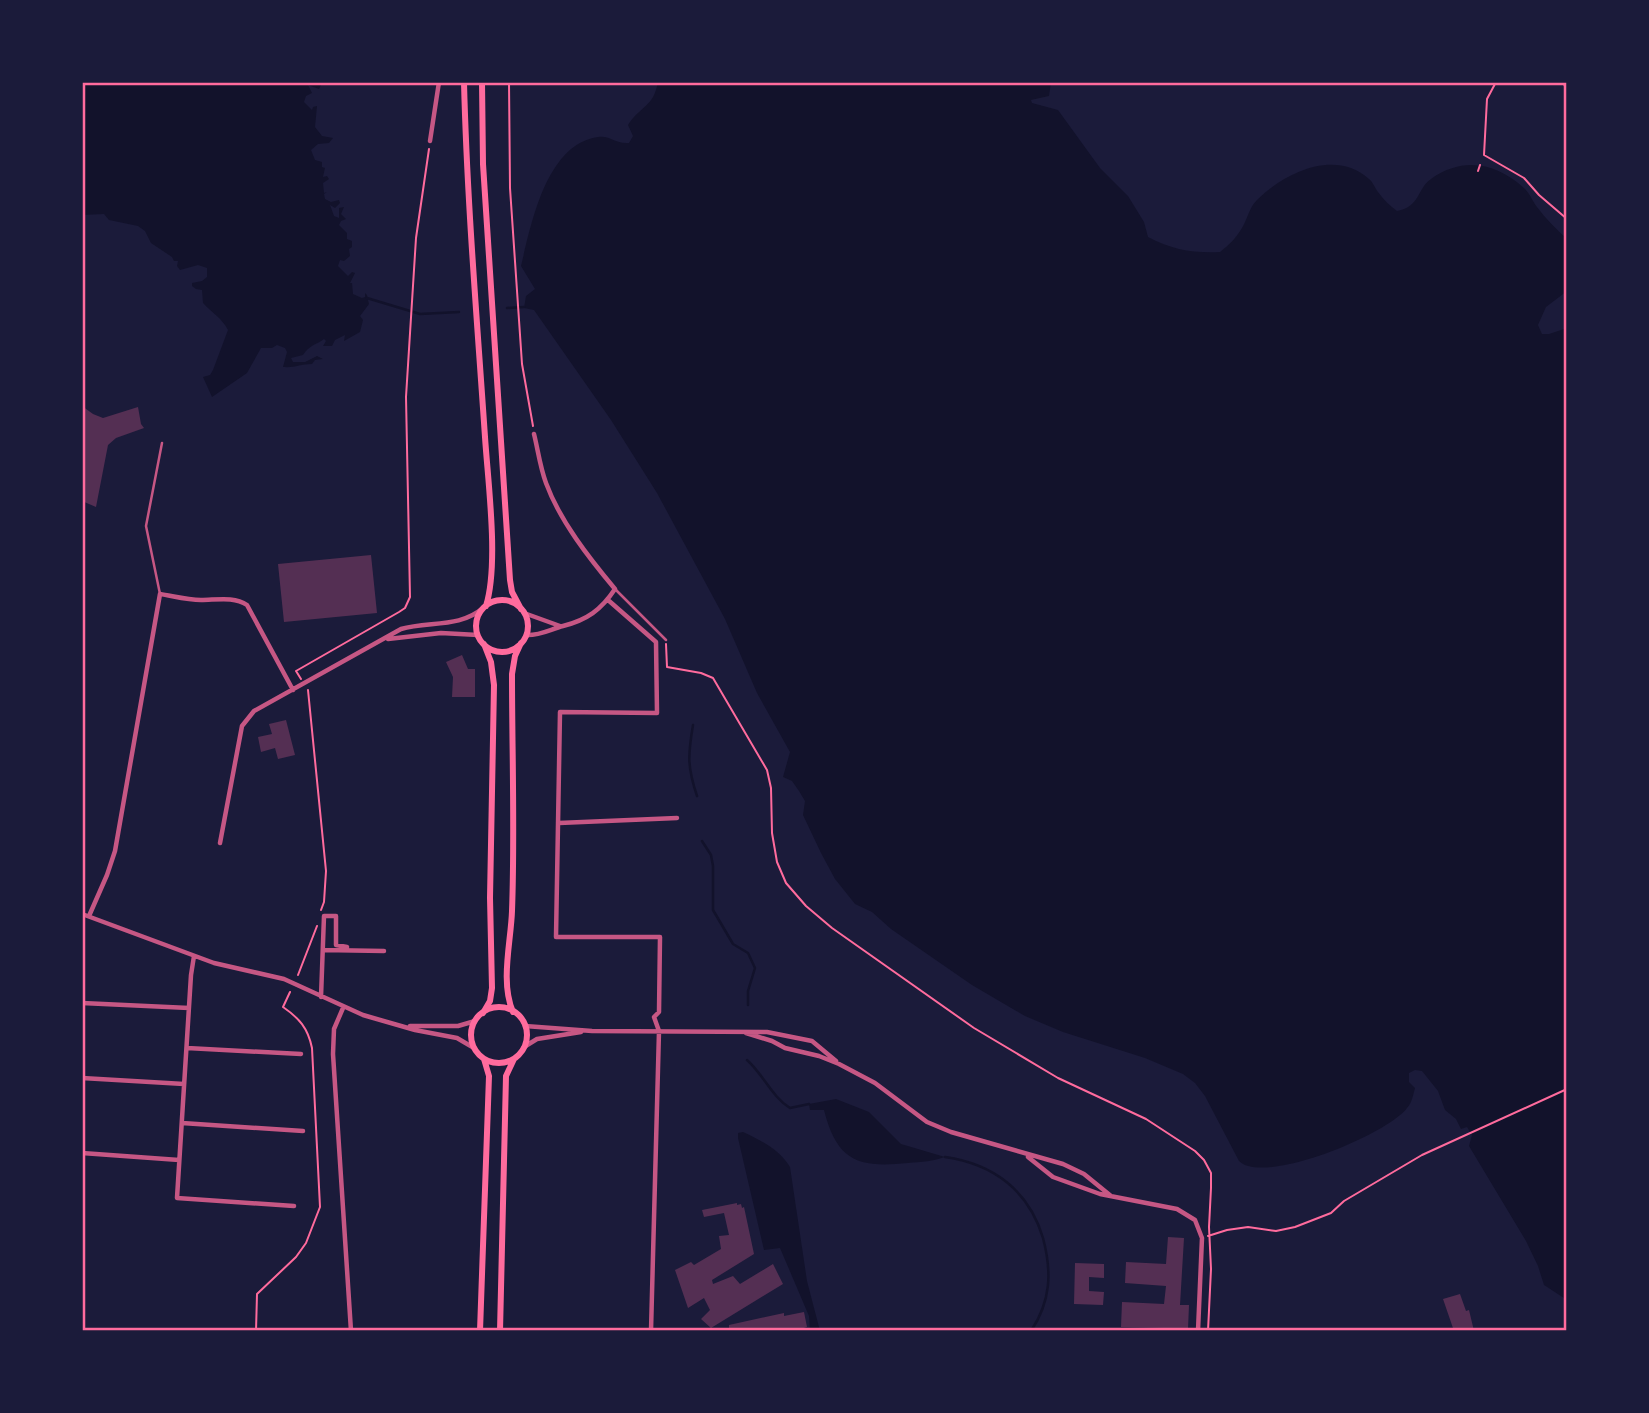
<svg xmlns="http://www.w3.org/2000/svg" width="1649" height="1413" font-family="Poppins,sans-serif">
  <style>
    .water { fill: #12122b }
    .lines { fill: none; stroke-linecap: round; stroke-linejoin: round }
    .stream { stroke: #12122b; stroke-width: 2.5 }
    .building { fill: #542f53 }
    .path { stroke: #ff6b9d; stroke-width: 2 }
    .service { stroke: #c65784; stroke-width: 2.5 }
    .minor { stroke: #c65784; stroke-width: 4.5 }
    .tertiary { stroke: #c65784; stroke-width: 6 }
    .secondary { stroke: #ff6b9d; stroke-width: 6 }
    .neatline { fill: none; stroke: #ff6b9d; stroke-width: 2.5 }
  </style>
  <rect width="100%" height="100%" fill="#1b1b3a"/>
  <!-- water -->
  <path class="water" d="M82,82h227l12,3 -2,4 -11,-4 4,8 -6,3 -2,6 8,8 1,-3 4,-1 -2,21 7,9 11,2 -4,5 -11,1 -7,6 4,10 7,2v5l3,1 -2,9 4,-1 2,3 -6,4 1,10 3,-1 -3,2 1,5 6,3 8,-2 1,3 -5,5 -5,-3 4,11 5,2v-10l5,-1 -3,7 5,5 -5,2 -2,4 8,8v6l5,2v6l-3,2 1,7 -6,5 -4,-1 -2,6 10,10 4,-4 3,1 -5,10h2l1,11 9,4 3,-1v-4l2,2 2,9 -9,12 3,4 -3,12 -16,9 1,-6 -10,5 -3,6h-9l3,-5 -2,-2c-8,6 -15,6 -21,16l-12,3 2,4h12l12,-6 6,3 -8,1 -3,4c-12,0 -17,4 -29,3l4,-15 -2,-4 -8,-3 -5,3h-11l-14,25 -35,24 -9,-20 7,-2 3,-5 15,-40c-6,-12 -16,-17 -25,-27l-1,-13 -6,-1 -4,-3v-3l10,-2 5,-4v-9l-9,-3 -18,5 -3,-4 1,-5h-4l-2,-4 -21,-14 -6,-12 -7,-5 -29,-6 -5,-6 -22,1z
    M658,82h393l-2,14 -18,4 1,3 26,7 42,58 28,28 16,26 4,15c25,13 44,16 72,15 9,-7 16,-14 22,-24 6,-10 7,-20 15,-28 27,-27 78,-52 112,-21 4,3 6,9 9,13 6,8 12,14 19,19 24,-5 19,-21 34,-32 32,-23 66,-16 94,10 5,5 8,13 12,18 9,12 19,22 30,32v52l-21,16 -8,18 4,9h7l18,-6v972l-23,-15 -6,-19 -12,-25 -57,-95 3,-11 -5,-8 -6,2 -5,-10 -11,-9 -7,-19 -16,-20 -7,-1 -6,3v9l6,6c-2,7 -3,15 -8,20 -19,26 -143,78 -168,53l-34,-65 -10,-13 -12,-9 -38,-16 -82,-26 -38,-16 -53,-31 -81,-56 -19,-17 -17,-8 -20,-25 -14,-26 -18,-38 2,-14 -6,-10 -7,-10 -9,-4 7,-25 -33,-59 -32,-74 -68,-126 -46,-73 -77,-110 -10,-2 2,-12 9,-7 -14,-23c10,-41 25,-122 77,-129 13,-2 16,7 31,6l4,-7 -5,-11c13,-20 25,-17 30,-43z
    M836,1099l33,13 32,32 44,13c-11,4 -24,5 -37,6 -49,5 -71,-1 -84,-53h-14l-1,-6z
    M743,1132c19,9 36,17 47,35l17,114 13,50h-10l-1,-15 -29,-68 -16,2 -26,-112v-5z"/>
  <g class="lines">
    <!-- stream -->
    <path class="stream" d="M367,298l53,16 39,-2
      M507,308l17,-1
      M693,725c-5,30 -6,41 4,71
      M702,841l9,14 2,11v44l20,34 15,9 7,15 -7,23v14
      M747,1060c16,14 25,37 43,48l19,-4
      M945,1157c49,7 84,34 98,81 9,34 8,63 -12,93"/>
  </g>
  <!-- building -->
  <path class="building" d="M82,406l11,8 10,4 35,-11 3,17 3,4 -28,10 -8,7 -12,62 -14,-6z
    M371,555l6,58 -93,9 -6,-58z
    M462,655l6,14h7v28h-23l1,-20 -7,-15z
    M286,720l9,35 -17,4 -3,-11 -14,4 -3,-15 14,-3 -3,-10z
    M737,1203v2l4,-1 1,4 2,-1 10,47 -42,26 1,4 20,-8 7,8 33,-20 10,20 -72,44 -10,-9 9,-9 -6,-12 -16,10 -13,-38 16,-8 3,3 27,-16 -2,-13 10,-1 -5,-22 -20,4 -2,-7z
    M1168,1237l16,1 -4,67h9l-1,24 -25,2v-3l-42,-1 1,-25 42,2 2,-18 -41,-3 1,-21 40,2z
    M1075,1263l29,1v14l-15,-1v14l15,1 -1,13 -29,-1z
    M1460,1294l6,17 3,-1 5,21h-20l-11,-32z
    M804,1312l3,15 -13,4h-65v-6l55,-12v3z"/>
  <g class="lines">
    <!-- path -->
    <path class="path" d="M509,82l1,106 12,176 11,62
      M1496,82l-9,17 -3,56 40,23 15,17 28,24
      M1478,171l2,-6
      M666,644l1,23 34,6 12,5 54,92 4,18 1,45 5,29 9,21 20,23 26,22 142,100 84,50 88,41 49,32 9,9 7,13v15l-2,39 2,42 -3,62
      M301,679l-5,-8 103,-59 6,-4 5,-11 -4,-200 10,-159 13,-89
      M308,690l18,181 -2,31 -3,8
      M298,975l19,-49
      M1208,1236l19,-6 21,-3 28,4 19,-4 36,-14 13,-12 78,-46 145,-66
      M256,1331l1,-37 39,-37 10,-14 14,-36 -8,-159c-4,-20 -13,-30 -29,-41l7,-15"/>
    <!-- service -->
    <path class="service" d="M615,589l51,51
      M160,594l-14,-68 16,-83"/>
    <!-- minor -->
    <path class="minor" d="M430,141l9,-59
      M608,600l48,42 1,71 -97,-1 -4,225h104l-1,75 -5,5 5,14 -8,300
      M524,613l36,13
      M526,635c13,1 25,-6 37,-9 24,-6 38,-16 52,-37 -26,-31 -55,-68 -69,-106 -6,-16 -8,-33 -12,-49
      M388,639l53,-6 37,2
      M559,823l118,-5
      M220,843l22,-117 12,-15 147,-82c28,-8 59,-1 82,-21
      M82,914l132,49 70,16 79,36 52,15 42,8 17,10
      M89,916l18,-41 8,-24 45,-257c13,2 27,6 41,6 15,0 33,-4 46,5l46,85
      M323,950l61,1
      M194,956l-3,19 -14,223 117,8
      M321,997l3,-81h12v29l11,2
      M82,1003l107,5
      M343,1008l-9,21 -1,25 18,277
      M410,1026h48l17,-5
      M525,1026l67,5 175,1 45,9 24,20
      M746,1033l26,8 13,7 34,8 20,8 36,19 52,39 24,10 112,32 21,10 27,22
      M524,1047l13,-8 44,-7
      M187,1048l114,6
      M82,1078l102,6
      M182,1123l121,8
      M82,1153l97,7
      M1028,1157l25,20 47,17 77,15 18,11 7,18 -4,93"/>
    <!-- tertiary -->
    <path class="tertiary" d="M1565,82l2,4"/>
    <!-- secondary -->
    <path class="secondary" d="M464,82c3,119 13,237 21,355 3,46 14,127 1,169
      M482,82l1,82 27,416 2,12 9,17
      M476 626a26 26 0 1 1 52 0a26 26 0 1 1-52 0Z
      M471 1035a28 28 0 1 1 56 0a28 28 0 1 1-56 0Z
      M513,1012c-13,-30 -2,-70 -1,-101 3,-79 0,-158 0,-237l3,-18 6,-13
      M483,1013l7,-12 2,-13 -2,-90 4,-213 -3,-23 -7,-18
      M480,1331l9,-255 -5,-17
      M500,1331l6,-255 8,-17"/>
  </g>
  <!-- border -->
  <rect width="1649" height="1413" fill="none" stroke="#1b1b3a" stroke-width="168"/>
  <rect x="84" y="84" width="1481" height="1245" class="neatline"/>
</svg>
